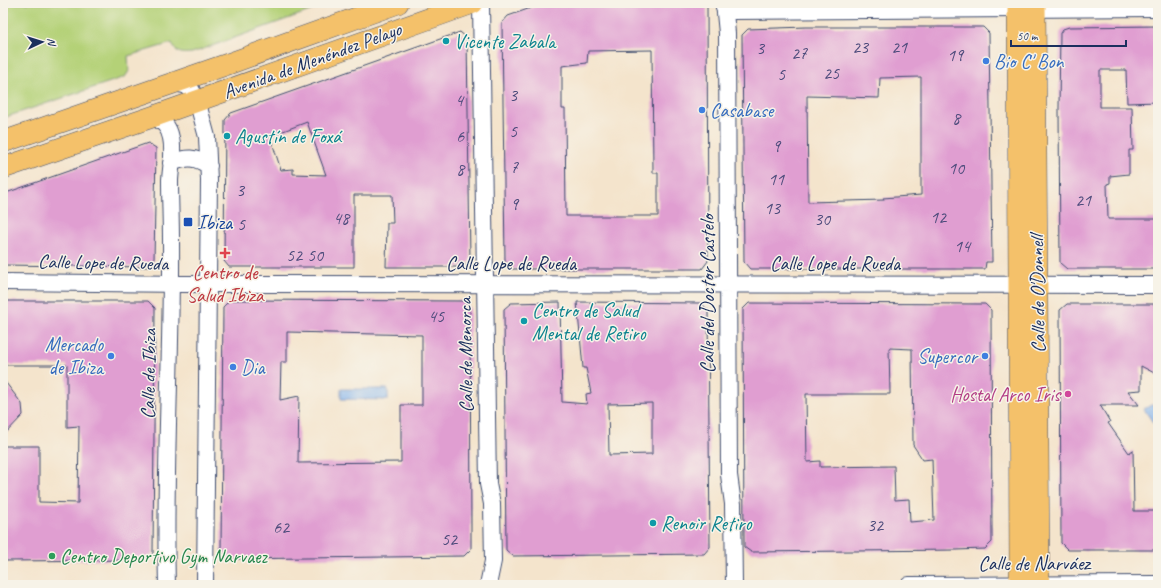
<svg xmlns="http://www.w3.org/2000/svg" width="1161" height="588" font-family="Caveat,sans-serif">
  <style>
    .green { fill: #b4d177; stroke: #68806a }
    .water { fill: #82b2ed; stroke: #4e70a6 }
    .building { fill: #e09ed1; fill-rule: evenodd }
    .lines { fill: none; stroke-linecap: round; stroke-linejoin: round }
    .minor-casing { stroke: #3c4a6e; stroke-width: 18 }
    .major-casing { stroke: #3c4a6e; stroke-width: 22 }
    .minor { stroke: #fff; stroke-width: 16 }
    .major { stroke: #f4c16a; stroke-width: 21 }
    .culture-dot { fill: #0f9aa8; stroke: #f7f3e8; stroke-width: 1.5 }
    .shop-dot { fill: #3f7fe0; stroke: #f7f3e8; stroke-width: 1.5 }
    .transit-dot { fill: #1a4fb4; stroke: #f7f3e8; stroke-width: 1.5 }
    .health-dot { fill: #e0444e; stroke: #f7f3e8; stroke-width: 1.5 }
    .hotel-dot { fill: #d1479c; stroke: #f7f3e8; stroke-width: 1.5 }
    .leisure-dot { fill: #2e9e5b; stroke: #f7f3e8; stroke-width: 1.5 }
    .labels { text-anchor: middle; stroke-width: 3; stroke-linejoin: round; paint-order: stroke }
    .number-label { font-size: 18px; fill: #4c4b7b }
    .culture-label { font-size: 20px; fill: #0d838f; stroke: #f7f3e8; text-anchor: start }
    .street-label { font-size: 20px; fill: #1b2f5e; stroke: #f7f3e8 }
    .shop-label { font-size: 20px; fill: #366cbe; stroke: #f7f3e8; text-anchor: start }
    .transit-label { font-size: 20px; fill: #164399; stroke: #f7f3e8; text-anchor: start }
    .health-label { font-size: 20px; fill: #be3a42; stroke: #f7f3e8 }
    .hotel-label { font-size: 20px; fill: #b23c85; stroke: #f7f3e8; text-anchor: end }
    .leisure-label { font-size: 20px; fill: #27864d; stroke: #f7f3e8; text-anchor: start }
  </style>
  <rect width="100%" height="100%" fill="#f7f3e8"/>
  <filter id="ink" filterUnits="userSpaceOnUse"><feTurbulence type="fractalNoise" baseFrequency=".025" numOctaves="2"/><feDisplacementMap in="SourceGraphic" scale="8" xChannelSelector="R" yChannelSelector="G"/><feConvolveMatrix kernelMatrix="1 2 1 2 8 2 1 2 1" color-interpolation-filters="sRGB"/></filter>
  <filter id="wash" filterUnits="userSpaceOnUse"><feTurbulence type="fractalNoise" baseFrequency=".012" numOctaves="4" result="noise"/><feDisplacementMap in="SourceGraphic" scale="16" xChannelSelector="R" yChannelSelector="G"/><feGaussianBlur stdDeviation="0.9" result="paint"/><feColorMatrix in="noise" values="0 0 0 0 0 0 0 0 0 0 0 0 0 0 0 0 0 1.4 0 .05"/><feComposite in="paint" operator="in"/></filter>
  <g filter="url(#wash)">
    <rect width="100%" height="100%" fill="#f4e4cc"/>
    <!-- green -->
    <path class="green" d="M3,3h329l-140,50c-12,1 -15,1 -20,-10l-44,13 1,15 -4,6 -122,41z"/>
    <!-- water -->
    <path class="water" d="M341,389h47v11l-47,-1z
      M1151,405h2l5,2v15l-4,2 -10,-15z"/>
    <g id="blocks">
      <!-- building -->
      <path class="building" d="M545,3h162l1,258 -6,8h-192l-5,-8 -3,-238 6,-7zM652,50l1,123h5v43h-92l-1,-107h-3v-43l25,-3 1,-12z
        M1158,26v76l-31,1 -1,-33h-26v37h32l1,43h-4v24l-19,2v7l-3,1 1,35h49l1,50h-91l-7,-6 -1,-155 1,-75 3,-4 6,-2z
        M806,27h177l6,6 3,229h-6l-1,7h-235l-6,-7 -2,-227 6,-6zM921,77v118l-38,3 1,2 -76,2 -1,-106 72,2 1,-20z
        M460,32l7,6 3,223 -7,6h-77l1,-44h6l-1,-28h-38v72h-125l-5,-6 1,-141 6,-7zM307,122l19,53 -33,-1v-5l-12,1 -11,-34z
        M148,143l8,5 -2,112 -6,7 -145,-2v-71z
        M230,300l234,1 6,7 1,219v22l-7,7 -236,3 -7,-8 2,-244zM287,332l135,3v70h-21v57l-103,1 1,-67 -19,4 1,-38h6z
        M3,301h145l7,7 -2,245 -7,7 -143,1v-115h36v56l39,1 1,-77 -12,1v-62h-64z
        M560,302l2,100 25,2 -1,-10 5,-1 -5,-25h-3l-6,-66 124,1 7,7 2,237 -6,7 -191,2 -7,-6 -2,-241 7,-6zM652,403v51l-43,1 -1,-51z
        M749,303l236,1 6,6 1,232 -7,7 -29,1 -205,2 -7,-5 -1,-238zM889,348l23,1 1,96 10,15 9,-1 2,61 -24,2 -1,-23 -14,1 -1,-34 -74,1v-6l-13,1 -1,-68h84z
        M1067,304h91v71l-17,-9v24l-13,1 11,14h-39l10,17 -2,1 21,30 4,-3 1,61h24v39h-90l-7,-7 -1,-233z
        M3,379l19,25 1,11 -20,21z"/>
    </g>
  </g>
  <g filter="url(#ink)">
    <use href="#blocks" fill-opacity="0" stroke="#3c4a6e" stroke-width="1"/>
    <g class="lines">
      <defs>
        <path id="minor" d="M481,3l7,481 4,20 1,57 -5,24
          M724,3l3,30 2,442 4,29 1,81
          M724,8l8,3 426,-3
          M173,83l12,2 6,4 6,11 10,37 2,43 -4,405
          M152,117c11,3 17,10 19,21 3,13 0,28 -1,42 0,20 1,40 1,60 1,115 -7,230 -4,345
          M171,163c16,-6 23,-7 38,3
          M3,282l185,2 970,1
          M909,585c83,-1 166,0 249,-1"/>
        <path id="major" d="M1018,3l2,582
          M1035,3l4,582
          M3,142l225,-78 170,-61
          M3,168l149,-51 321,-114"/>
      </defs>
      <!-- minor casing -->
      <use href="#minor" class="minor-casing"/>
      <!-- major casing -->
      <use href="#major" class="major-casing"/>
      <!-- minor -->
      <use href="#minor" class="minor"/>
      <!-- major -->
      <use href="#major" class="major"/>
    </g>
  </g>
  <!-- markers -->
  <g class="culture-dot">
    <circle cx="446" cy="41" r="4"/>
    <circle cx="227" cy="136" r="4"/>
    <circle cx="524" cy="321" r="4"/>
    <circle cx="653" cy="523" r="4"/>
  </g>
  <g class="shop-dot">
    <circle cx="986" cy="61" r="4"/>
    <circle cx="702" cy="110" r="4"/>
    <circle cx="111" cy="356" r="4"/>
    <circle cx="985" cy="356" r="4"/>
    <circle cx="233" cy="367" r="4"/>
  </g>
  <rect class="transit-dot" x="183" y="217" width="10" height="10" rx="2"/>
  <path class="health-dot" d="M223 247h4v4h4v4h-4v4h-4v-4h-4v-4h4z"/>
  <circle class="hotel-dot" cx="1068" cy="394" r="4"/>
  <circle class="leisure-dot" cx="52" cy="556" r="4"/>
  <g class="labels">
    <!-- number labels -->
    <g class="number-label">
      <text x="860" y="53">23</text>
      <text x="899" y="53">21</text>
      <text x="760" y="54">3</text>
      <text x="799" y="59">27</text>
      <text x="955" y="61">19</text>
      <text x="831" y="79">25</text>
      <text x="781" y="80">5</text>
      <text x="513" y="101">3</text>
      <text x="459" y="106">4</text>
      <text x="956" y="124">8</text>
      <text x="513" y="137">5</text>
      <text x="460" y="142">6</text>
      <text x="776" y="152">9</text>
      <text x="514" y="173">7</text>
      <text x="956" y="174">10</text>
      <text x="460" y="175">8</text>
      <text x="776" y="185">11</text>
      <text x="240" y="196">3</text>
      <text x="1083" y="206">21</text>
      <text x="514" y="210">9</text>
      <text x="772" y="214">13</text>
      <text x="938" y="223">12</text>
      <text x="341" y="224">48</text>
      <text x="822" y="225">30</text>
      <text x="241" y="230">5</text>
      <text x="962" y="252">14</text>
      <text x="294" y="261">52</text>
      <text x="315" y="261">50</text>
      <text x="436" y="322">45</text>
      <text x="875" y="531">32</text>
      <text x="281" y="533">62</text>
      <text x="449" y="545">52</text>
    </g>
    <!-- culture labels -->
    <g class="culture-label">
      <text x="454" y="48">Vicente Zabala</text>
      <text x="235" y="143">Agustín de Foxá</text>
      <text x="532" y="317">Centro de Salud<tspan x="532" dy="23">Mental de Retiro</tspan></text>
      <text x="661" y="530">Renoir Retiro</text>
    </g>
    <!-- street labels -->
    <g class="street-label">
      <text transform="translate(312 60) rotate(-20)" y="7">Avenida de Menéndez Pelayo</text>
      <text transform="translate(103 262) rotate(1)" y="7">Calle Lope de Rueda</text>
      <text x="511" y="270">Calle Lope de Rueda</text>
      <text x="835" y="270">Calle Lope de Rueda</text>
      <text transform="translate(707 294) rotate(-90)" y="7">Calle del Doctor Castelo</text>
      <text transform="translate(1037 294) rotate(-91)" y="7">Calle de O'Donnell</text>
      <text transform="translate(465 355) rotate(-91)" y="7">Calle de Menorca</text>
      <text transform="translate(148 374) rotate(-89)" y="7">Calle de Ibiza</text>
      <text x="1034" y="570">Calle de Narváez</text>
    </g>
    <!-- shop labels -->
    <g class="shop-label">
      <text x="994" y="68">Bio C' Bon</text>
      <text x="710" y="117">Casabase</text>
      <text x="103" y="351" text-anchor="end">Mercado<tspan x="103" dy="23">de Ibiza</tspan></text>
      <text x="977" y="363" text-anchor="end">Supercor</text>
      <text x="241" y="374">Dia</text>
    </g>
    <!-- transit labels -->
    <g class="transit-label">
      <text x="197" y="229">Ibiza</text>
    </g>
    <!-- health labels -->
    <g class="health-label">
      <text x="225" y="279">Centro de<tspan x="225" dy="23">Salud Ibiza</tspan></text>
    </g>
    <!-- hotel labels -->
    <g class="hotel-label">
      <text x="1060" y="401">Hostal Arco Iris</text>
    </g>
    <!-- leisure labels -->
    <g class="leisure-label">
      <text x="60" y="563">Centro Deportivo Gym Narvaez</text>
    </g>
  </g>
  <!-- margin -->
  <rect width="1161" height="588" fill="none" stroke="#f7f3e8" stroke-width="16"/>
  <!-- north arrow -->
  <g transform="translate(42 42) rotate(86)" stroke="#f7f3e8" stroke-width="3" paint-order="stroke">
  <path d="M0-3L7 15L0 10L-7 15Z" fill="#1b2f5e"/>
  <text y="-6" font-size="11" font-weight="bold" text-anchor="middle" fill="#1b2f5e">N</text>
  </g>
  <!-- scale -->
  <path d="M1011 40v6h115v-6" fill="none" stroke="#1b2f5e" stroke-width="2"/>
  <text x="1017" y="40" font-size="12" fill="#1b2f5e" stroke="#f7f3e8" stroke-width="3" paint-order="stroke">50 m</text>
</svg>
